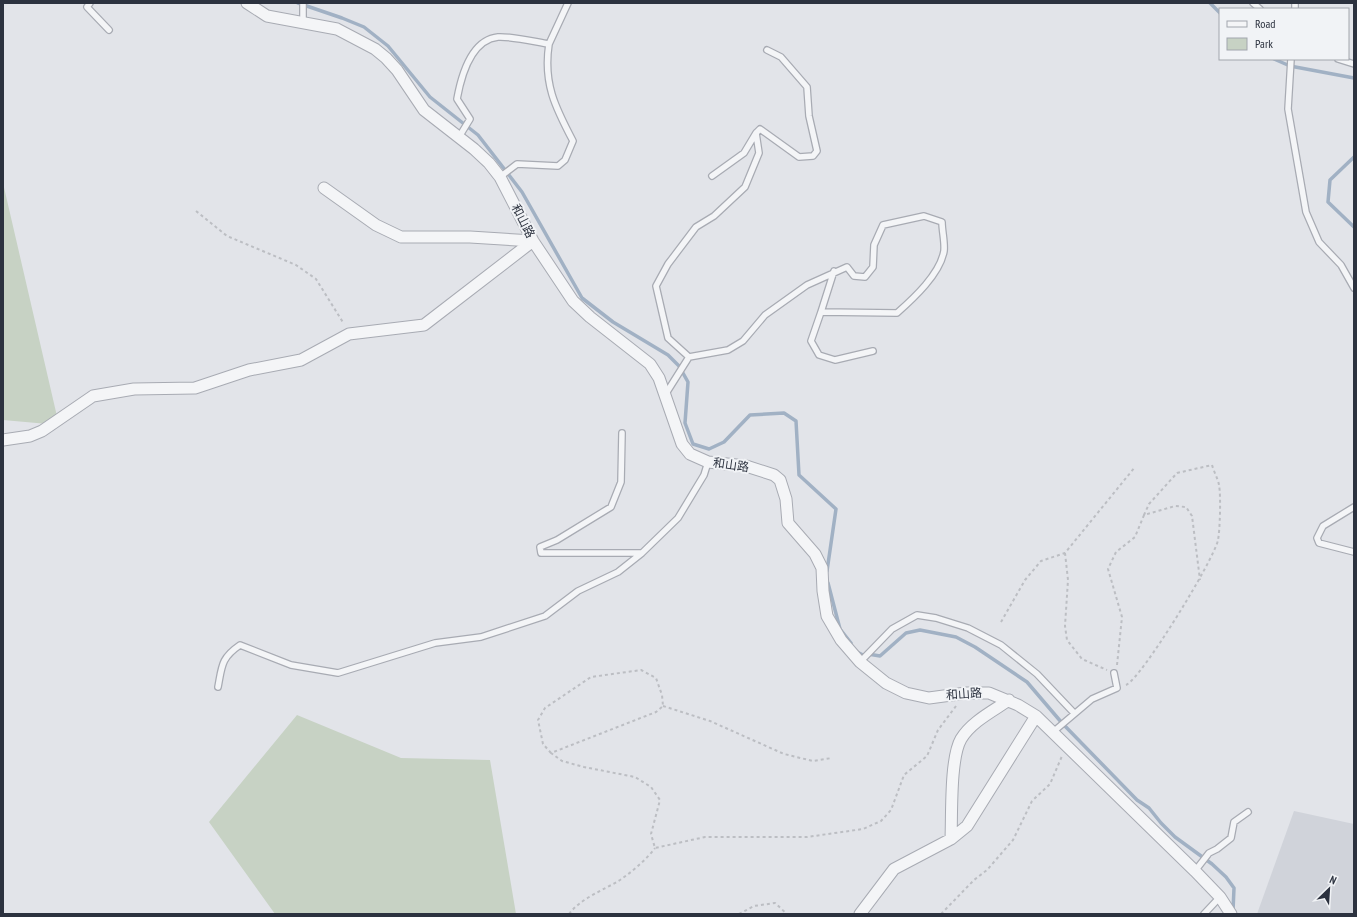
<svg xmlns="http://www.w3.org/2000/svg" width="1357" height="917" font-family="'PT Sans Narrow','Noto Sans TC',sans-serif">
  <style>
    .built { fill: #d0d3da }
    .green { fill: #c7d2c4 }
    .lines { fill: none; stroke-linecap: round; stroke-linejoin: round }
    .stream { stroke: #a1b1c4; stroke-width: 3.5 }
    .lane-casing { stroke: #a8abb3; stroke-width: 8 }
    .street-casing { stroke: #a8abb3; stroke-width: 13 }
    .path { stroke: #bcbec3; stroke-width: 2; stroke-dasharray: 3 3; stroke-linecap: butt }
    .lane { stroke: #f4f5f7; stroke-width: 5.5 }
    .street { stroke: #f4f5f7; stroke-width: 11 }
    .labels { text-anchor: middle; stroke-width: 4; stroke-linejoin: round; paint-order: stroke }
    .street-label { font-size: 12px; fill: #2c323f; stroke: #f1f3f6 }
  </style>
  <rect width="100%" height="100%" fill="#e2e4e9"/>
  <!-- built -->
  <path class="built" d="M1294,811l60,13v90h-97z"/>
  <!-- green -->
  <path class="green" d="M3,183l56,242 -56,-5z
    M297,715l104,43 89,2 26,154h-241l-66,-92z"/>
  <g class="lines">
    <!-- stream -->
    <path class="stream" d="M298,3l44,15 22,9 24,19 42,51 48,38 44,57 60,106 31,24 55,33 11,11 9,16 -3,41 8,21 16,5 15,-7 26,-27 34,-2 12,8 3,54 37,34 -9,62
      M1210,3l10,10
      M1274,59l16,7 64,12
      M1354,157l-24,23 -2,22 26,25
      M828,583l12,46 11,14
      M857,652l6,3 5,-1 12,2 26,-23 14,-3 36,7 19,10 52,35 35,41 75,77 12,8 12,15 14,14 37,27 14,13 8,11 -1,23"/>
    <defs>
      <path id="lane" d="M90,3l-3,4 22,23
        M303,3v20
        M1253,3l7,6
        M1295,9v-6
        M767,50l14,7 26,30 2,29 8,35 -4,5 -14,1 -39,-28 -4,4 3,20 -14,34 -31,29 -18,11 -28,37 -12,22 12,52 21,19 39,-7 15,-9 22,-26 42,-30 40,-18 7,9 11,1 8,-10 1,-22 9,-20 41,-9 18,6c0,9 3,20 2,29 -4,23 -30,47 -47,62l-76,-1 -10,29 8,14 16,5 38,-9
        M1291,59l-3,50 18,103 13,30 22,23 13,23
        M1338,59l16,5
        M459,137l11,-18 -13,-20c4,-22 13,-59 41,-62 12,-1 38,5 51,7l19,-41
        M712,176l32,-23 12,-20
        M500,177l17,-13 41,2 7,-6 8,-19c-18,-34 -30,-58 -24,-97
        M821,312l13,-41
        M665,395l24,-38
        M622,433l-1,49 -10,25 -54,33 -17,7 1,6h100
        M1354,507l-31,19 -6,12 2,5 35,9
        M860,662l32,-33 25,-14 19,3 32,10 33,17 36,29 37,39
        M218,687c4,-21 3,-29 22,-42l51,20 47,8 97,-30 46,-6 64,-21 33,-25 40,-19 24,-19 36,-35 26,-43 4,-13
        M1053,732l39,-33 25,-11 -3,-15
        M1195,871l14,-18 8,-4 14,-11 3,-16 14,-10
        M1204,914l16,-17"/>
      <path id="street" d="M247,3l20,13 70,13 38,20 11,9 11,12 27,40 50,39 15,14 11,14 33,64 40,60 17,16 60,47 9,14 23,66 8,10 18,8 38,4 28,9 6,5 6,19 2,24 27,31 7,14 1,23 4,25 14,24 19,22 26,21 20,10 23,5 37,-5h23l29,12 18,11 159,155 25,26 11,17
        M3,440l27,-4 12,-5 51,-35 41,-7 61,-1 54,-18 52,-10 48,-26 75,-9 109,-84 -63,-4h-69l-25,-12 -52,-37
        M951,839l16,-13 69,-110
        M860,914l34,-45 57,-30c1,-25 -1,-81 10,-100 10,-17 32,-28 48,-39"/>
    </defs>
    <!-- lane casing -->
    <use href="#lane" class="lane-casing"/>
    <!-- street casing -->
    <use href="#street" class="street-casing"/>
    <!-- path -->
    <path class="path" d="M196,211l31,25 69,29 20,14 28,45
      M1065,553l3,27 -3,46 2,14 15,19 25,11
      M1001,622l24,-42 16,-19 24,-8 70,-86
      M1117,665l5,-48 -14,-48 8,-17 19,-15 9,-22
      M1126,685c15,-6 88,-125 92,-145 2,-10 3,-45 1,-55 -1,-6 -5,-13 -7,-20l-35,8 -28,31 -5,11 31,-9 11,1 6,9 8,64
      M663,706l47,15 74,33 29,7 19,-3
      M551,753l-8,-9 -5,-24 7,-12 46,-31 50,-7 15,8 6,17 1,11 -7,6 -105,41 11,8 22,6 51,10 16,10 9,13 -9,34 4,14 50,-11h102l56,-8 18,-8 10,-11 13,-35 23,-19 11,-26 18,-24
      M569,914c12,-16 35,-24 51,-34 13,-9 26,-20 35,-32
      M739,914l15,-8 21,-3 12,11
      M941,914l33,-34 13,-10 26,-30 19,-39 18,-17 12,-28"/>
    <!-- lane -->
    <use href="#lane" class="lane"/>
    <!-- street -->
    <use href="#street" class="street"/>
  </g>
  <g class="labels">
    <!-- street labels -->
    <g class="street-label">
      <text transform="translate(523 221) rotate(63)" y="4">和山路</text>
      <text transform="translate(731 465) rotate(8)" y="4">和山路</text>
      <text transform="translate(964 694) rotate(-4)" y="4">和山路</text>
    </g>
  </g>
  <!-- border -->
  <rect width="1357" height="917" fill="none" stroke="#2c323f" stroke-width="8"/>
  <!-- legend -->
  <rect x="1219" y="8" width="130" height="52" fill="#f1f3f6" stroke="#a2a6ad"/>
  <rect x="1227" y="21" width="20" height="6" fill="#f4f5f7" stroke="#a2a6ad"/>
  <text x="1255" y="28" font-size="12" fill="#2c323f">Road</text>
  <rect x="1227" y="38" width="20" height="12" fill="#c7d2c4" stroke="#a2a6ad"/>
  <text x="1255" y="48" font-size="12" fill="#2c323f">Park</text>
  <!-- north arrow -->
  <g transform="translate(1329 889) rotate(25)" stroke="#f1f3f6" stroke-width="3" paint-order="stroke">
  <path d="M0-3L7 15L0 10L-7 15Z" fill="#2c323f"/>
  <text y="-6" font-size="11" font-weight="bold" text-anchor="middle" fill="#2c323f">N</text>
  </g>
</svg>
